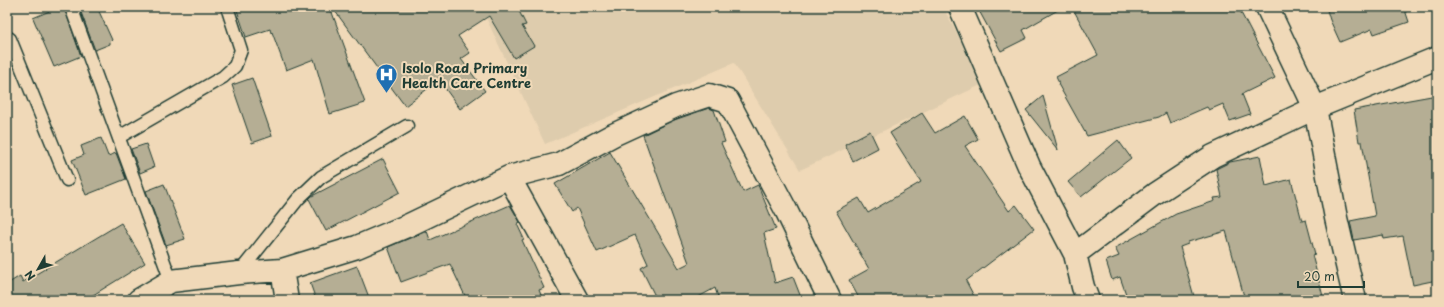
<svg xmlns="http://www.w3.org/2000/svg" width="1444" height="307" font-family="'Playpen Sans',sans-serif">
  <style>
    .built { fill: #deccad }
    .building { fill: #b5ae94; stroke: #1f3d34 }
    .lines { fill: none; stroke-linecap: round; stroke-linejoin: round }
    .service-casing { stroke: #1f3d34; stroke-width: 15 }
    .minor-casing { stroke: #1f3d34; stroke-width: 25 }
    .service { stroke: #f0d9b8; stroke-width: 12 }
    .minor { stroke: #f0d9b8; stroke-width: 22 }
    .labels { text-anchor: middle; stroke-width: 4; stroke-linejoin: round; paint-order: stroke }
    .poi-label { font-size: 13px; font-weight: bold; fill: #1f3d34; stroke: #f0d9b8; text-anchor: start }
  </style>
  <rect width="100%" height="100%" fill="#f0d9b8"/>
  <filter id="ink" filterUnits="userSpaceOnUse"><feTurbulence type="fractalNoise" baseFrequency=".025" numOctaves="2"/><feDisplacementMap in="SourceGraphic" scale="8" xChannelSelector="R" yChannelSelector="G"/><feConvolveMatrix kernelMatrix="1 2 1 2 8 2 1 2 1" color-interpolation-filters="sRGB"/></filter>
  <g filter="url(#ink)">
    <!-- built -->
    <path class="built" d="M481,7h462l40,77 -183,86 -66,-107 -189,81z"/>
    <!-- building -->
    <path class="building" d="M59,7h5l17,49 -27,11 -21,-49z
      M79,7h18l15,33 -2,2v2l-15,6z
      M236,7h94l35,96 -35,11 -16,-55 -28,11 -14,-38 -1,1 -1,-4 -24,8z
      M332,7h185l9,18 -4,1 12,20 -20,12 -25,-42 -31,20 12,17 -9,6 24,32 -25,18 -21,-29 -34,26z
      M977,7h86l-40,23 4,8 -26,13z
      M1072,7h166l37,71 -33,16 8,20 -20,7 -7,-17 -14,6 -2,-3 -37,16 -4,-10 -7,4 -72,19 -29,-52 1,-1 -3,-6 42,-22z
      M1326,7h78l5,15 -35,12 -2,-5 -32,13 -10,-22z
      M252,78l20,58 -20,7 -20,-58z
      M1437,95v185l-24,5 -10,-49 -19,3 -1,-4 -29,5 -4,-19 25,-5 -13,-74h-3l-5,-32z
      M1043,96l15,54 -32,-40z
      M709,108l5,2 11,32 -4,1 22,49 15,-7 18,44 -12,4 11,50 18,-6 9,23h-83l-4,-12 -22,12h-36l-16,-32 7,-4 -13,-29 -38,17 -20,-44 -5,4 -17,-28 55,-32 69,116 10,-5 -46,-128 31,-15z
      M922,113l13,20 30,-17 13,23 -13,7 44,65 7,-6 18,24 -68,52 10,19h-116l-11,-20 20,-11 -33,-58 23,-13 9,15 53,-31 -31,-49z
      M870,131l8,17 -25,13 -8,-17z
      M101,138l7,18 8,-3 10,26 -40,16 -14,-35 12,-5 -3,-9z
      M1118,140l13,18 -50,39 -13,-15z
      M146,144l8,23 -14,6 -9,-24z
      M1260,156l6,30 25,-7 11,42 4,-1 9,34 -3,1 12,45h-79l-19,-69 -38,11v2l-8,3 15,53h-67l-8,-23 -8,3 -6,-19 13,-5 -4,-8 61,-34 39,-13 -1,-3 8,-1 -6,-28 14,-7z
      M383,159l17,33 -74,39 -17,-32 3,-3z
      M164,184l21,55 -19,6 -20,-54z
      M510,205l10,17 -3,2 7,15 -2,1 22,48 -5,2 4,10h-76l-17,-36 -49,18 -13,-35 39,-16 3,9z
      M121,223l24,40 -60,37h-78v-16l13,-8 3,6z
      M357,266l13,34h-54l-6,-17z"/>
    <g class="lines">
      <defs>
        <path id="service" d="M71,7l100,274
          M7,37l3,2 57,141
          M119,137l104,-60 12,-11 6,-16 -14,-43
          M239,273l59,-74 23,-22 86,-51"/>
        <path id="minor" d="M960,7l69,159 46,88 8,33 5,13
          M1267,7l48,101 21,110 19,82
          M509,177l68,123
          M1075,254l80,-60 58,-38 102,-48 122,-50
          M282,270l5,30
          M139,300l32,-19 68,-8 43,-3 75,-23 52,-22 100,-48 50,-13 54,-29 63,-29 33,-11 19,6 58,109 44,90"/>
      </defs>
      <!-- service casing -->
      <use href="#service" class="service-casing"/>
      <!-- minor casing -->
      <use href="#minor" class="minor-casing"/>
      <!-- service -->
      <use href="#service" class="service"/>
      <!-- minor -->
      <use href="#minor" class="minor"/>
    </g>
  </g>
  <!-- icons -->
  <defs>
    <symbol id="hospital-pin" viewBox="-11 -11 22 30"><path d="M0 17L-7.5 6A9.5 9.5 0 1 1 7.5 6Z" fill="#1f6fb2" stroke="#f0d9b8"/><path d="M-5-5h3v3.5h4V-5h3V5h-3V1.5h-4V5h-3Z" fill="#fff"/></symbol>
  </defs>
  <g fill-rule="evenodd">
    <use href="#hospital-pin" x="374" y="62" width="25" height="34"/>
  </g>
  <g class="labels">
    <!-- poi labels -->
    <g class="poi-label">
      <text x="402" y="73">Isolo Road Primary<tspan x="402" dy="15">Health Care Centre</tspan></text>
    </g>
  </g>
  <!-- margin -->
  <rect width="1444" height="307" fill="none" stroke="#f0d9b8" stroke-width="24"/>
  <rect x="12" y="12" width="1420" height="283" fill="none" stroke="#1f3d34" stroke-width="1.5" filter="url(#ink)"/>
  <!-- north arrow -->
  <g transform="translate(38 269) rotate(231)" stroke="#f0d9b8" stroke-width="3" paint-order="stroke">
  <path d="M0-3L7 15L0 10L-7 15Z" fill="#1f3d34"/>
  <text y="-6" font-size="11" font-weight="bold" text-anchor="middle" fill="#1f3d34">N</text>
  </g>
  <!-- scale -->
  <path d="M1298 281v6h66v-6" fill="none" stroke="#1f3d34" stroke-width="2"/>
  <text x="1304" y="281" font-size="12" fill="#1f3d34" stroke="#f0d9b8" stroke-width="3" paint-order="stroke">20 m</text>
</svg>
